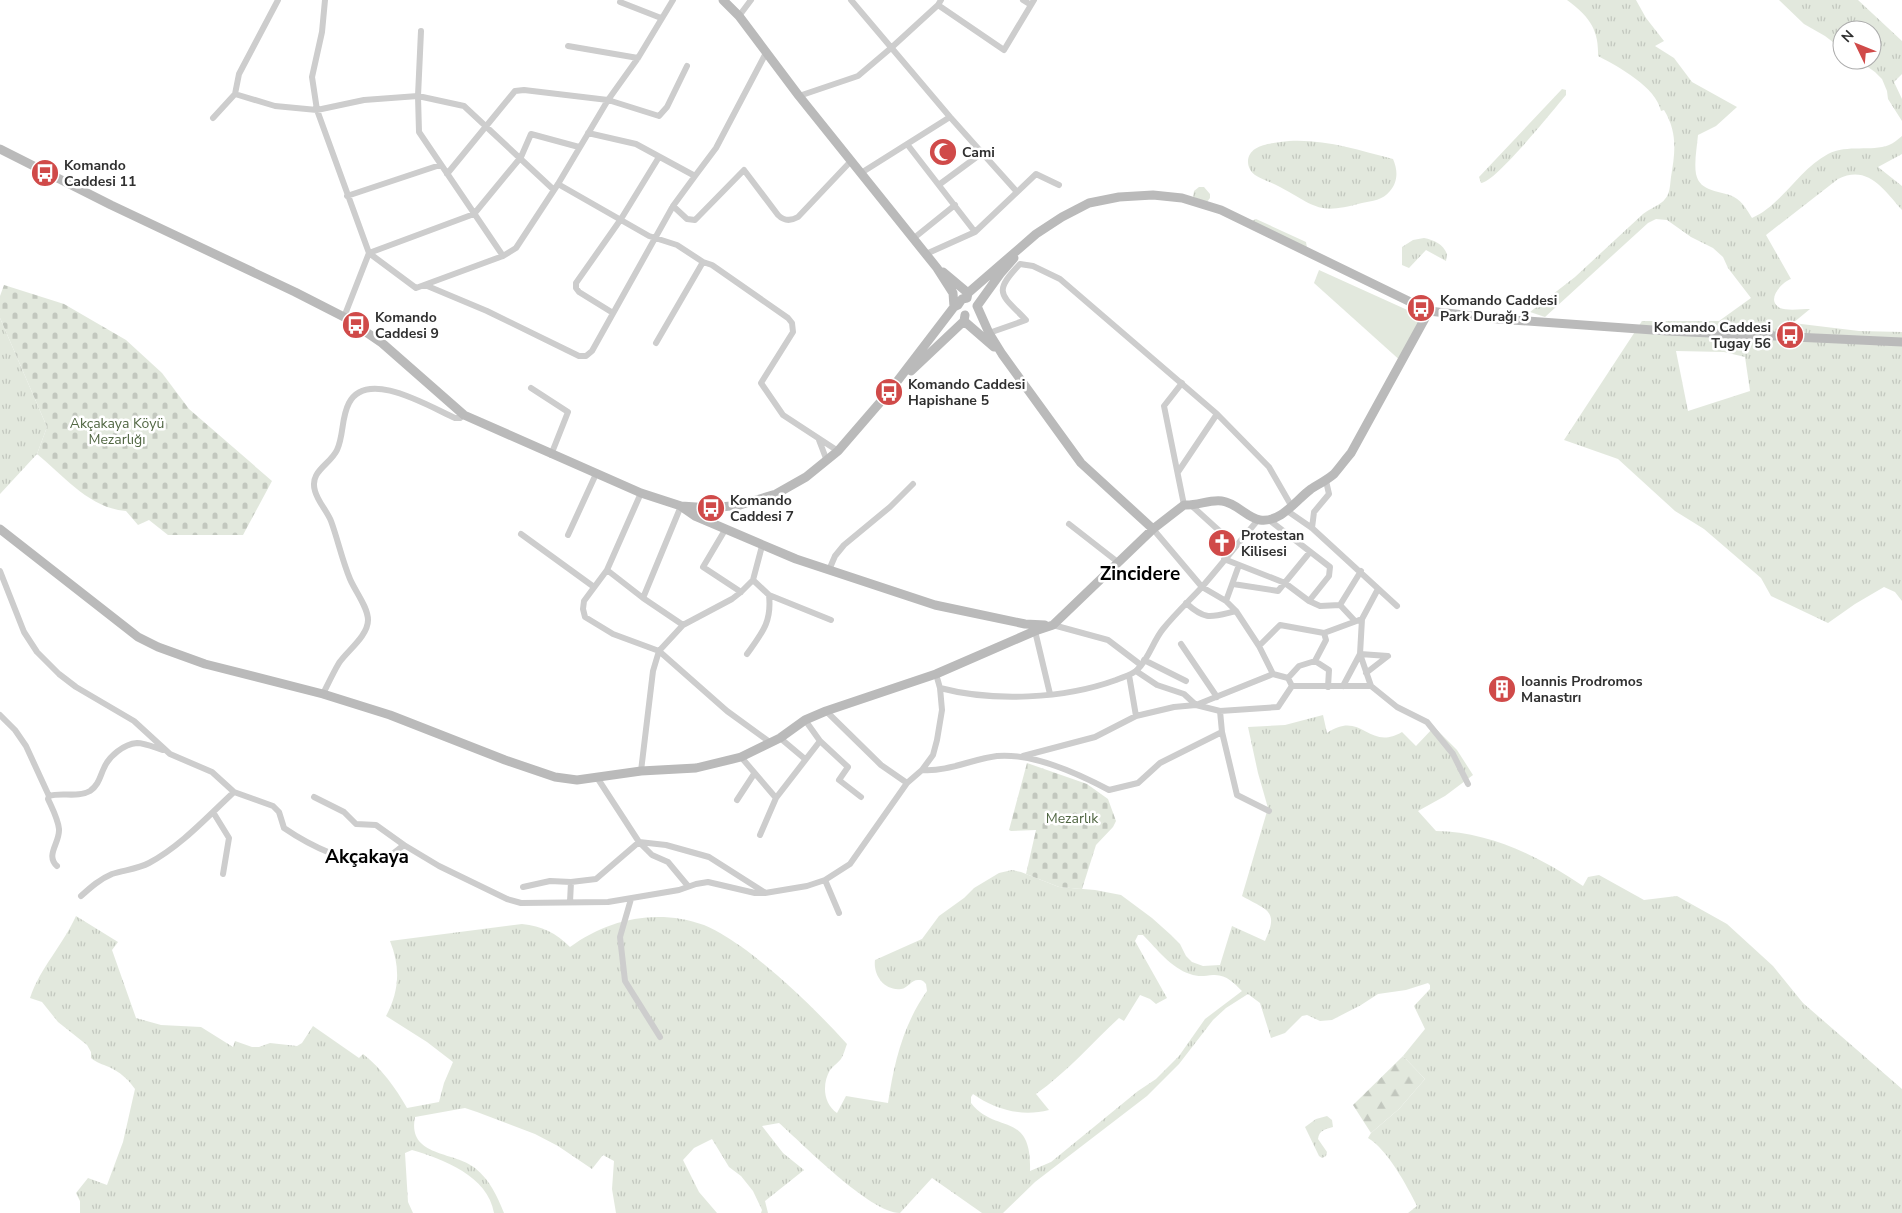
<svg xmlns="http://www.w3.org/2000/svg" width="1902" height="1213" font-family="'Nunito Sans',sans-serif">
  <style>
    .grass { fill: url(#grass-tufts); fill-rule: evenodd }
    .forest { fill: url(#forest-firs) }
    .cemetery { fill: url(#cemetery-stones) }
    .green { fill: #e2e8dd }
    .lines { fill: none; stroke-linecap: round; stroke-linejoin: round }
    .street { stroke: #cdcdcd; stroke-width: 6 }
    .secondary { stroke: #bababa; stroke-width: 9 }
    .labels { text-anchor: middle; stroke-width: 5; stroke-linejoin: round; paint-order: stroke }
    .poi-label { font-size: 14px; font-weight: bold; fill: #303030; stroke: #fff; text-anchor: start }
    .park-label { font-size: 14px; fill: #516743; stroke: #fff }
    .district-label { font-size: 19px; font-weight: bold; fill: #000; stroke: #fff }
  </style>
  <defs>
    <pattern id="grass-tufts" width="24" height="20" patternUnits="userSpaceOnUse" patternTransform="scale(1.25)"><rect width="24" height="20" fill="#e2e8dd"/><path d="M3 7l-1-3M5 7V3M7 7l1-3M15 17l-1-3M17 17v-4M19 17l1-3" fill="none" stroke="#c2c7be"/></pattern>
    <pattern id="forest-firs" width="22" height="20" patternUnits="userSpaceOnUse" patternTransform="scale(1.25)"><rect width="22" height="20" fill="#e2e8dd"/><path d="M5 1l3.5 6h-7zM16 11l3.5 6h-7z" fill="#c2c7be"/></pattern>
    <pattern id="cemetery-stones" width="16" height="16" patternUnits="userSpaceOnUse" patternTransform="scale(1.25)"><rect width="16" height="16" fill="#e2e8dd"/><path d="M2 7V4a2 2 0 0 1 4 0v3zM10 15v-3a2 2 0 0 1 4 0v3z" fill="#c2c7be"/></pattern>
  </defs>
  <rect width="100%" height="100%" fill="#fff"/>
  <!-- grass -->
  <path class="grass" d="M1567,0h69l10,18 18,23 -9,5 19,12 18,24 45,25 -21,19 -18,9c-1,12 -4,27 -2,39 4,19 25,16 38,23 9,5 13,13 18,21 30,-13 46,-48 76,-64 20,-10 43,-2 61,-9 5,-2 9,-6 13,-9v18l-24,13 24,19v24c-18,-20 -34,-46 -64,-31l-72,56 25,44c-9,3 -26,21 -11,29 7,3 22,1 30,1l-17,14 66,8 43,1v269l-7,-9 -11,-5 -29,17 -27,19 -57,-27 -10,-18 -57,-49 -29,-18 -57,-52 -54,-19 78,-119h77l32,-23 -23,-30 -5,-11 -10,-9 -22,-11 -24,-17 -11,-1 -8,4 -103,94 -15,-5 45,-35 68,-63c6,-5 19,-10 22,-15 5,-5 5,-14 6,-22 4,-24 7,-44 -7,-67l-3,1c-5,-24 -42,-44 -63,-55 1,-28 -10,-40 -31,-56zM1676,351l48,1 21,5 5,34 -62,20z
    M1779,0h79l44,41v33l-8,8 8,17v22l-14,-22 -1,-8 -5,-12 -7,-7 -17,-12h14v-30h-30v19l-17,-13 -21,-12z
    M1562,89l4,1v5c-12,14 -71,88 -85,88l-2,-6z
    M1289,141c36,-2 69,9 104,18 5,11 5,23 -3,32 -7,9 -18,10 -28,12 -44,12 -45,4 -82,-16 -8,-5 -18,-7 -25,-12 -4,-3 -7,-8 -7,-13 0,-19 27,-19 41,-21z
    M1199,187h5l6,7v4l-3,4 -14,-5 1,-6z
    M1256,219l50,23 1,6 -55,-27z
    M1424,238c10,2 19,6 23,16l-1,7 -20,-11 -17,18 -7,-3v-18l11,-7z
    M0,318l47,109 -10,27 -37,40z
    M1323,715l4,18c35,-24 41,19 75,-1l14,14 18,-19 23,23 16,25 -28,21 -27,15 18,20c54,1 103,25 147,55l5,-9 11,-2 45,25 33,-4 50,28 46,42 30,37 99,86v124h-494l9,-7c-10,-20 -29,-56 -49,-68l3,-5 28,-24 26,-30 -22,-23 22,-27 -11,-23 16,-17v-4l-2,-2 -22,7 -28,4 -17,11 -29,15 -12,1 -13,-6 -5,1 -17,17 -14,5 -11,-35 -12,-9 -22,14 -13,12 -34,44 -32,32 -112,86 -32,31h-21l-50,-35 -32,35c-30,0 -97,-69 -121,-90l-17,3 21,27 21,17 -39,31 3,12h-7l1,-3 -9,-19 -12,-15 -12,-9 -17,-28 -18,9 -11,12 16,32 18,21h-101l-4,-24 2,-28 -11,-6 -11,14 -34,-23 -23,-12 -58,-22 -12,-4 -50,9c-8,40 38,34 60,51 15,12 22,28 29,45h-10c-6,-37 -51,-54 -82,-63l-7,3 3,49 5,11h-333v-12l-4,-8 12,-15 19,7 16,-43 12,-53c-7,-10 -15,-17 -26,-22 -7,-3 -12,-4 -18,-9v-6l-4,-7 -29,-23 -16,-20 -12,-4c10,-30 33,-53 46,-82l42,26 -6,8 24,68 25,7 40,2 32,20 2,-6 17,6h7l11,-4 27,3 5,-3 11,-17 46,32 4,-4c19,15 32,33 44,54l32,-6 5,-19 9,-21 -26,-20 -41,-26c13,-24 15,-48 4,-75l132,-17c20,2 34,9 48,23 38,-28 87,-39 134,-22 15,6 29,16 42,25 37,28 70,60 101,94 -2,5 -3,10 -6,15 -3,4 -8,7 -11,11 -8,14 -7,33 7,43l9,-17 42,7c6,-40 15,-78 39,-112l-1,-7c-2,-2 -3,-4 -7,-4 -7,-1 -11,8 -18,9 -17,2 -28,-14 -26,-29l47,-21 17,-23 25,-18 10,-10 25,-15 13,-3 9,2 38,15 36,3 26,5 31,23 19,17 9,9 6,12 6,6 11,4 17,-1 12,-39 33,15c14,-31 3,-30 -23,-45l26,-88 -10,-35 -10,-46 37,-2zM1138,935h5c14,14 28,33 47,39 8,3 14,2 23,1 13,-1 21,8 29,16l-37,28 -26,37 -23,23 -18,12 -87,71 -21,9c2,-61 -34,-36 -59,-68v-6l2,-3c23,16 49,23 76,16l-13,-16c31,-22 56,-51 83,-76l5,3 16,-26 10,4 6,5 11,-6 -32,-57z
    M1327,1116l5,4 1,7c-7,2 -14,3 -15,12l9,13 -1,4 -4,2 -3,-2 -14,-29 11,-8z"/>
  <!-- forest -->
  <path class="forest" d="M1403,1056l22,23 -26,30 -28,24 -18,-28z"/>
  <!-- cemetery -->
  <path class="cemetery" d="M4,285l60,19 62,36 36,33 27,36 83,72 -29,54h-75l-19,-15 -11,5 -12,-14c-37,-3 -62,-35 -89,-57l10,-27 -47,-109v-22z
    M1027,763l60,21 21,15 8,22 -3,6 -17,18 -14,44 -23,-2 -33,-13 10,-44 -25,1 -2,-1z"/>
  <!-- green -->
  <path class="green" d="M1319,270l106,48 -22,45 -89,-80z"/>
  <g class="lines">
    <!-- street -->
    <path class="street" d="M325,0l-3,32 -10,45 5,33 52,143 -25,64
      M851,0l99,117 67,75
      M1023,0l8,5
      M620,2l41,16
      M938,5l66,45 30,-50
      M739,16l12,-16
      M421,31l-3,65 1,36 84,124
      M568,46l70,12
      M235,94l40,12 42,4 47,-10 54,-4 46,10 90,84
      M799,96l59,-20 33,-28 47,-43 3,-5
      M213,118l22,-24 4,-20 39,-74
      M907,144l68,88
      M861,173l89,-56
      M447,174l68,-83 9,-1 84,10 51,16 8,-9 20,-41
      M695,176l21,-28 50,-95
      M558,184l91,52 28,9 26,17 9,3 76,53 4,5 1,9 -32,51 22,32 55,36
      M940,184l42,-31
      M347,196l93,-31
      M673,206l14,13 8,1 49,-50 34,45c6,6 13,6 20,2l53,-56
      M914,238l41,-33
      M369,253l47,35 87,-32 13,-8 42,-64 50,-84 30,-42 35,-58
      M369,253l105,-39 47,-57 10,-23 48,13
      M926,254l49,-22 61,-58 23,11
      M425,285l62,26 92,45h7l6,-5 81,-145 22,-30 -59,-32 -48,-11
      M613,313l-34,-21 -3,-4v-5l45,-64 38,-62
      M989,333l37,-13c-25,-26 -34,-27 -6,-56l13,2 27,13 157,135 52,53 23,40
      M656,343l47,-81
      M1182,383l-18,23 20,99
      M531,388l37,24 -17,43
      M819,440l8,21
      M1178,472l39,-58
      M641,493l-34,77 -23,31 -1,8 2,8 28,17 46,17 68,60 44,32
      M1192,506l44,40
      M1286,510l26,18 85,78
      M1269,520l61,47 -1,9 -20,25
      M1069,524l50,39
      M1312,528l2,-16 15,-18 -3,-13
      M1153,529l49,58 24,14 10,10 23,35 14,28
      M725,530l-22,37 38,25
      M521,534l73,53
      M568,535l28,-61
      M1224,559l61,24 24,18 11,5 20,-1 15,16
      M607,570l36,28 40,27
      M829,570l6,-14 9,-11 46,-38 23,-23
      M0,571l24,61 13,20 22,22 17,13 58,34 36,33 42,18 22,20 39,14 6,6 5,16c22,15 69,41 97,32 8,-2 16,-10 23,-15l35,21 68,33 14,4 87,-1 71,-12 17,-6 12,-2 47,11h10l42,-7 18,-6 25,-16 57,-81 15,-13 11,-15 4,-15 5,-30 -2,-22 -4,-14
      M753,580l16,15 62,25
      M1233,584l45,7 32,-39
      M643,598l38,-92
      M1226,601l13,-36
      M1186,603c20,18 25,14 50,8
      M1340,605l21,-34
      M1053,625l55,15 33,25
      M1035,631l15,63
      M1181,644l36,53
      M1259,646l21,-21 44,8 38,-14
      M747,654c15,-21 25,-32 22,-59
      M1144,660l42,21
      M1315,661l14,9 -1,17
      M1136,671l21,14 27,9 12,11 24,6 2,21 15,63 32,16
      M1366,673l22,-17 -28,-2 11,32
      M1129,675l7,41
      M1288,678l11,-12 16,-5 11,-21 -2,-7
      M1343,686l17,-32 2,-35 16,-30
      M940,688c53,14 124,11 176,-8 7,-3 16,-5 21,-10 12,-11 16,-29 26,-41 12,-15 26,-28 39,-42 19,-22 37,-45 56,-67
      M323,694c5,-10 10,-21 16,-31 8,-12 29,-27 29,-43 0,-13 -13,-29 -18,-41 -8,-19 -12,-39 -19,-58 -4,-10 -13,-19 -16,-30 -6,-20 15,-26 22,-41 7,-15 4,-32 12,-47 18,-35 81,4 106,15h5l4,-3
      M826,711l55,54 26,18
      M1220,711l58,-4 14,-21
      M0,715l15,15 11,16 23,50
      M805,720l15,21 28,26 -9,13 22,17
      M780,738l25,21
      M1023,756l72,-19 41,-21 38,-9 22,-2 77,-31 15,4 4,8h79l26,21 30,15 26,32 15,30
      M741,757l35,41
      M922,770c26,2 50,-11 75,-14 35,-3 82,18 112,34l29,-7 22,-20 62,-31
      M641,771l12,-100 6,-20 24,-26 49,-26 9,-7 12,-12 9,-34
      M598,779l41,63 13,13 16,7 20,24
      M314,797l30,15 12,12 20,1 28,20
      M737,800l17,-26
      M213,812l16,26 -6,36
      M760,835l16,-37 44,-57
      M57,866c-12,-11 3,-23 2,-37 -1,-10 -7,-21 -11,-30l1,-3c12,-4 29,2 41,-5 9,-6 10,-15 14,-23 5,-12 20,-24 33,-25 8,0 19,5 26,7
      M825,880l14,33
      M523,887l27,-6 21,1
      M81,896c10,-9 19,-17 31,-22 12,-4 26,-5 37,-11 32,-17 58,-46 85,-71
      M631,899l-11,38 5,44 35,56
      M570,902l1,-20 25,-3 43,-37 27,3 43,12 55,35"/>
    <!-- secondary -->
    <path class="secondary" d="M723,0l16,16 60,80 138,172 16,25 1,14
      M0,149l111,56 184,87 49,25 38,26 82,72 177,78 40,13 30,2 29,-3 36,-11 30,-17 32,-26 51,-59 65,-85 4,-2 4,-6 5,-1
      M943,272l25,21
      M967,298l1,-5 68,-59 26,-17 27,-14 30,-6 34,-2 29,3 39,12 208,101 69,8 169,12 235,11
      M977,306l12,27 13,21 79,109 72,66
      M977,306l23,-32 14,-16
      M964,321l30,26
      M911,371l53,-50 1,-6
      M682,507l13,9 101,43 139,46 90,19 20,1
      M0,529l138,108 20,10 47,17 118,30 67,21 115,45 50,17 22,3 64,-9 55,-3 45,-11 39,-19 25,-18 21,-9 110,-37 99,-43 18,-6 100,-96 31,-24c13,1 26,-6 38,-4 15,2 25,17 38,19 21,3 36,-20 51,-31 8,-5 16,-9 23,-15 6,-7 11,-14 17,-21l78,-142"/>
  </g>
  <!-- icons -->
  <defs>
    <symbol id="mosque-disc" viewBox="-11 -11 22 22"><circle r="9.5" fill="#d04a49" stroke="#fff"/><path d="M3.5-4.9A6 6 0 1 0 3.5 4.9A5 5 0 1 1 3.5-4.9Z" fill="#fff"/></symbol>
    <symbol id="bus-disc" viewBox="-11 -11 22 22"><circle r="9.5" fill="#d04a49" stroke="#fff"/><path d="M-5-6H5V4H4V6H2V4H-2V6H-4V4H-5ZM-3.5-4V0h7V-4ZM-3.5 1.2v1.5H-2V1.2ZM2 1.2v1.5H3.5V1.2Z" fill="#fff"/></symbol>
    <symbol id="church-disc" viewBox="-11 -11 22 22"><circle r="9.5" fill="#d04a49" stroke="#fff"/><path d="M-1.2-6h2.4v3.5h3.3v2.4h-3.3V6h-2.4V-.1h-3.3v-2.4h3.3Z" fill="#fff"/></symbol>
    <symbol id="building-disc" viewBox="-11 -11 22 22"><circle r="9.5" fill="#d04a49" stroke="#fff"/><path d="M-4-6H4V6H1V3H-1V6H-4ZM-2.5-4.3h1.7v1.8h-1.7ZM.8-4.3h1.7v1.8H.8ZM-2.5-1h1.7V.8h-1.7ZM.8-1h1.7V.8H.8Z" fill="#fff"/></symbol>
  </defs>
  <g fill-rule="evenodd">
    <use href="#mosque-disc" x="927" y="136" width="32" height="32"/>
    <use href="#bus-disc" x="29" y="157" width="32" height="32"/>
    <use href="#bus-disc" x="1405" y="292" width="32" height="32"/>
    <use href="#bus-disc" x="340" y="309" width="32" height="32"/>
    <use href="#bus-disc" x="1774" y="319" width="32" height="32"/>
    <use href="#bus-disc" x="873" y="376" width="32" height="32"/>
    <use href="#bus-disc" x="695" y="492" width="32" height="32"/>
    <use href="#church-disc" x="1206" y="527" width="32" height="32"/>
    <use href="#building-disc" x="1486" y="673" width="32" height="32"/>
  </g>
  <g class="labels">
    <!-- poi labels -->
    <g class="poi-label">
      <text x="962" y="157">Cami</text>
      <text x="64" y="170">Komando<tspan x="64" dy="16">Caddesi 11</tspan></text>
      <text x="1440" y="305">Komando Caddesi<tspan x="1440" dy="16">Park Durağı 3</tspan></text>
      <text x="375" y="322">Komando<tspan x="375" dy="16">Caddesi 9</tspan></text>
      <text x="1771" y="332" text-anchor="end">Komando Caddesi<tspan x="1771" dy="16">Tugay 56</tspan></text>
      <text x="908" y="389">Komando Caddesi<tspan x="908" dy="16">Hapishane 5</tspan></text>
      <text x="730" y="505">Komando<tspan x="730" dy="16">Caddesi 7</tspan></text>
      <text x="1241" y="540">Protestan<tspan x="1241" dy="16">Kilisesi</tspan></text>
      <text x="1521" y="686">Ioannis Prodromos<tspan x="1521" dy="16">Manastırı</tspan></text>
    </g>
    <!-- park labels -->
    <g class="park-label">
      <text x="117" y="428">Akçakaya Köyü<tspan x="117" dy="16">Mezarlığı</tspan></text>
      <text x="1072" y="823">Mezarlık</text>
    </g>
    <!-- district labels -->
    <g class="district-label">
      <text x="1140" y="580">Zincidere</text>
      <text x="367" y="863">Akçakaya</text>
    </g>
  </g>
  <!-- north arrow -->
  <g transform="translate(1857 45) rotate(313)"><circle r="24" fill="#ffffff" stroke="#acacac"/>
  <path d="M0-4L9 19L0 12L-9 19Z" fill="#d04a49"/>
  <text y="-8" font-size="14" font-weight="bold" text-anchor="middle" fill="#303030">N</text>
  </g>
</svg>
